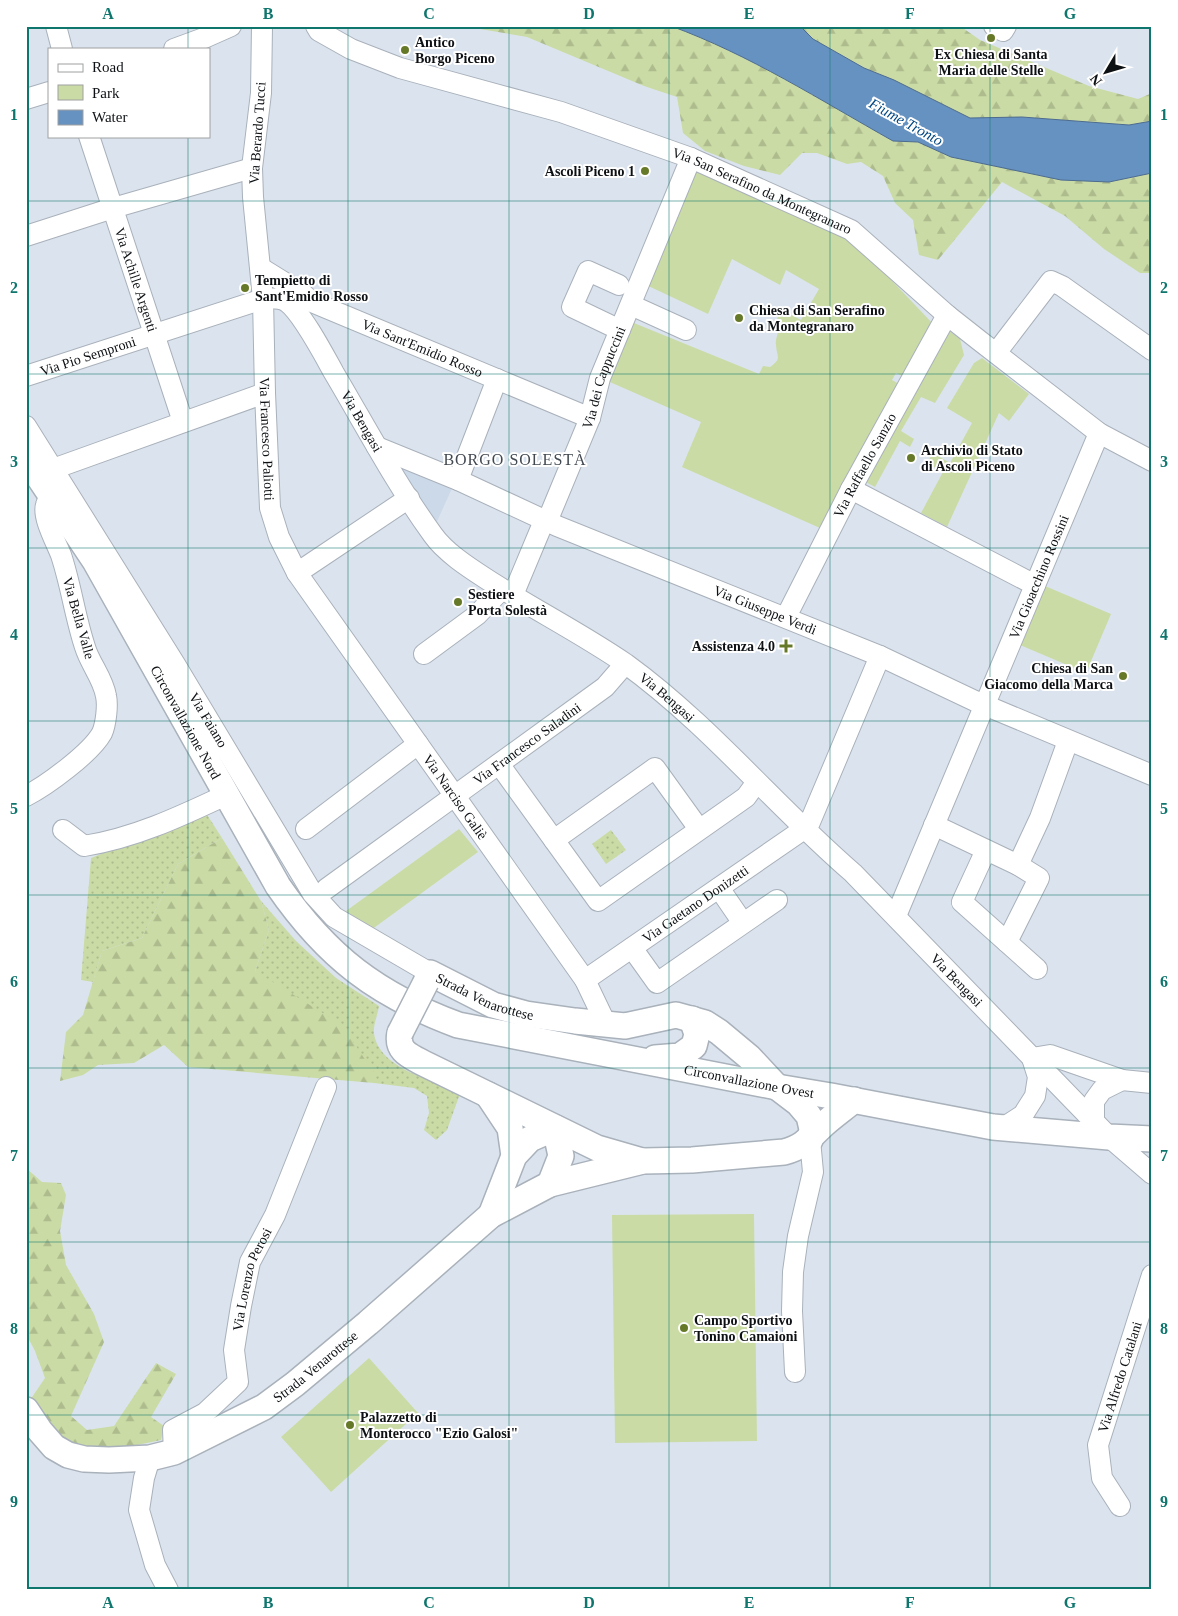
<svg xmlns="http://www.w3.org/2000/svg" width="1178" height="1616" font-family="Georgia,serif">
  <style>
    .built { fill: #cbd9e9 }
    .grass { fill: url(#grass-dots) }
    .forest { fill: url(#forest-firs) }
    .green { fill: #cbdba5 }
    .water { fill: #6692c2; stroke: #4c6b8e }
    .lines { fill: none; stroke-linecap: round; stroke-linejoin: round }
    .minor-casing { stroke: #a9b1bb; stroke-width: 22 }
    .major-casing { stroke: #a9b1bb; stroke-width: 28 }
    .minor { stroke: #fff; stroke-width: 20 }
    .major { stroke: #fff; stroke-width: 25 }
    .major-bridge-casing { stroke: #a9b1bb; stroke-width: 28; stroke-linecap: butt }
    .major-bridge { stroke: #fff; stroke-width: 25 }
    .grid { fill: none; stroke: #0f766e; stroke-width: 1; stroke-opacity: 0.55 }
    .poi-dot { fill: #667928; stroke: #fff; stroke-width: 2 }
    .labels { text-anchor: middle; stroke-width: 4; stroke-linejoin: round; paint-order: stroke }
    .poi-label { font-size: 14px; font-weight: bold; fill: #0e1114; stroke: #fff; text-anchor: start }
    .street-label { font-size: 14px; fill: #0e1114; stroke: #fff }
    .water-label { font-size: 15px; font-style: italic; fill: #004682; stroke: #fff }
    .quarter-label { font-size: 16px; letter-spacing: 1px; fill: #414850; stroke: #fff }
    .neatline { fill: none; stroke: #0f766e; stroke-width: 2 }
    .grid-label { font-size: 16px; text-anchor: middle; font-weight: bold; fill: #0f766e }
  </style>
  <defs>
    <pattern id="grass-dots" width="8" height="8" patternUnits="userSpaceOnUse" patternTransform="scale(1.25)"><rect width="8" height="8" fill="#cbdba5"/><path d="M2 2h.1M6 6h.1" fill="none" stroke="#adbb8d" stroke-width="1.8" stroke-linecap="round"/></pattern>
    <pattern id="forest-firs" width="22" height="20" patternUnits="userSpaceOnUse" patternTransform="scale(1.25)"><rect width="22" height="20" fill="#cbdba5"/><path d="M5 1l3.5 6h-7zM16 11l3.5 6h-7z" fill="#adbb8d"/></pattern>
  </defs>
  <rect width="100%" height="100%" fill="#dbe4ee"/>
  <!-- built -->
  <path class="built" d="M391,457l63,27 -20,44z"/>
  <!-- grass -->
  <path class="grass" d="M204,810l18,28 -44,26 -36,74 -40,13 -9,31 -12,-2 10,-122 65,-26z
    M611,830l15,20 -20,14 -14,-20z
    M261,901l35,40 40,37 43,28c-1,8 -6,19 -5,27 4,35 59,48 87,58l-14,39 -11,10 -12,-10 5,-17 -2,-17 -13,-8 -40,-5v-10l-119,-102 14,-41z"/>
  <!-- forest -->
  <path class="forest" d="M462,26h209c79,29 149,74 222,115l25,1 33,15 158,25 43,-9v100h-12l-36,-24 -39,-33 -63,-34 -64,78 -19,-5 -6,-35 -18,-17 -12,-27 -22,-14 -14,2 -30,-11h-15l-22,22 -36,-9 -39,-15 -22,-18 -6,-36 -33,-11 -117,-49z
    M800,26h160l20,14 109,46 49,13 14,-6v28l-23,4 -107,-8 -52,1 -76,-38 -30,-12 -51,-29z
    M222,838l39,63 8,29 -14,41 87,54 32,48v10l-186,-16 -24,-22 -30,18 -36,2 -15,10 -23,6 6,-49 17,-17 19,-64 40,-13 36,-74z
    M26,1168l16,14 19,1 5,12 -6,36 6,34 28,49 10,28 -33,74 16,14 27,-4 42,-63 20,11 -25,43 13,9 -3,14c-31,6 -74,19 -102,-3 -12,-9 -21,-23 -31,-34l17,-25 -10,-27 -9,-17z"/>
  <!-- green -->
  <path class="green" d="M696,168l149,67 13,10 77,81 -31,51 -8,-4 -4,7 7,4 -79,144 -138,-61 19,-45 -98,-43 26,-58 130,53 4,-8 7,1c12,-9 7,-9 6,-22 -1,-3 1,-9 2,-13l-5,-3 8,-20 20,11 18,-31 -33,-19 -6,15 -48,-26 -24,55 -64,-30z
    M949,331l11,8 4,16 -29,48 -14,-6 -20,34 13,8 -4,8 -10,-6 -25,46 -15,-8z
    M982,358l47,36 -20,27 -10,-8 -52,114 -26,-14 22,-41 -16,-9 6,-10 17,10 22,-40 -25,-15 27,-45z
    M1045,586l66,28 -25,59 -66,-28z
    M459,829l19,23 -107,78 -25,-19z
    M754,1214l3,227 -142,2 -3,-228z
    M369,1358l49,55 -87,79 -50,-55z"/>
  <!-- water -->
  <path class="water" d="M671,26h129l13,13 51,29 30,12 76,38 52,-1 107,8 23,-4v52l-43,9 -48,-2 -110,-23 -33,-15 -25,-1c-73,-41 -143,-86 -222,-115z"/>
  <g class="lines">
    <defs>
      <g id="minor">
        <path d="M56,26l6,23"/>
        <path id="s1" d="M262,26l-1,67 -9,75 1,29 10,102 2,94 5,115 9,29 18,36 288,407 21,44"/>
        <path id="s2" d="M316,26l3,5 32,18 49,19 161,44 130,46 160,72 96,85 33,26 119,92 53,28"/>
        <path d="M994,26l9,5 3,-5"/>
        <path d="M174,49l30,-11 27,-12"/>
        <path d="M26,99l23,-7"/>
        <path id="s3" d="M89,136l94,286"/>
        <path d="M26,236l87,-28 139,-40"/>
        <path id="s4" d="M261,268l42,26 9,8 278,116"/>
        <path d="M619,285l-31,-14 -16,36 48,23"/>
        <path d="M631,305l55,25"/>
        <path d="M996,353l55,-72 11,5 90,64"/>
        <path id="s5" d="M26,376l237,-77c8,-1 18,-1 24,3 15,11 37,53 47,71 32,54 62,111 99,162 12,17 35,32 52,43 46,30 96,55 141,86 84,61 149,142 227,209l256,264 43,37"/>
        <path id="s6" d="M26,426l149,238 138,230 21,23 96,56"/>
        <path id="s7" d="M377,447l81,33 99,46 323,130 95,45 177,74"/>
        <path d="M53,469l212,-76"/>
        <path d="M458,480l39,-101"/>
        <path d="M851,489l184,96"/>
        <path d="M297,573l112,-75"/>
        <path id="s8" d="M513,595l28,-67 10,-16 39,-94 10,-40 91,-220"/>
        <path id="s9" d="M786,617l65,-128 96,-174"/>
        <path d="M424,654l53,-39 25,-26"/>
        <path d="M499,764l99,137 141,-99 7,-5 11,-15"/>
        <path d="M26,796c20,-10 65,-43 76,-63 4,-9 6,-28 4,-37 -3,-18 -16,-32 -21,-49 -10,-30 -14,-62 -24,-92 -5,-13 -19,-38 -15,-50 1,-4 3,-7 5,-10"/>
        <path d="M934,825l84,40 21,13 -32,64"/>
        <path d="M306,829l112,-85"/>
        <path d="M63,830l21,16c51,-8 97,-30 144,-52"/>
        <path d="M554,840l101,-72 44,61"/>
        <path d="M986,850l-24,52 75,67"/>
        <path d="M1018,865l22,-47 28,-77"/>
        <path d="M719,888l24,35"/>
        <path id="s10" d="M326,889l279,-202 20,-23"/>
        <path id="s11" d="M896,916l203,-483"/>
        <path d="M632,948l25,35 120,-83"/>
        <path id="s12" d="M585,980l219,-151 6,-7 70,-166"/>
        <path d="M1032,1058l18,-3 72,25 30,3"/>
        <path d="M1094,1122v-21l8,-11 20,-10"/>
        <path d="M1003,1128l20,-13 12,-19 3,-19 -6,-19"/>
        <path d="M795,1372l-3,-61 1,-39 5,-36 15,-64 -3,-32"/>
        <path id="s13" d="M174,1452l-1,-22 32,-17 33,-31 -4,-32 7,-44 9,-44 25,-47 51,-128"/>
        <path d="M150,1458l-6,20 -5,32 16,55 13,25"/>
        <path id="s14" d="M1120,1506l-18,-28 -4,-33 54,-170"/>
      </g>
      <g id="major">
        <path id="s15" d="M26,458l69,103 183,325c49,71 99,109 180,139l319,62 54,9 162,31 116,10 43,2"/>
        <path id="s16" d="M426,982l4,-9 63,32 33,9 49,7 50,5 51,-11 29,8 14,9 30,25 28,30 21,16 11,13 3,13 -2,11"/>
        <path d="M400,1033c-4,18 10,23 23,30l174,85 45,13"/>
        <path d="M655,1058l25,-2 14,-10 3,-12 -5,-15"/>
        <path d="M488,1095l22,33 4,28"/>
        <path d="M550,1184l93,-23 49,-1 92,-8c21,-6 24,-13 39,-27 10,-9 20,-16 31,-25"/>
        <path d="M491,1215l23,-59 16,-17 25,-11"/>
        <path id="s17" d="M26,1410l14,21 14,16 14,8 16,4 25,1 41,-2 24,-6 90,-45 31,-23 73,-61 123,-108 59,-31 11,-28 -6,-28"/>
      </g>
    </defs>
    <!-- minor casing -->
    <use href="#minor" class="minor-casing"/>
    <!-- major casing -->
    <use href="#major" class="major-casing"/>
    <!-- minor -->
    <use href="#minor" class="minor"/>
    <!-- major -->
    <use href="#major" class="major"/>
    <defs>
      <path id="major-bridge" d="M400,1033l26,-51"/>
    </defs>
    <!-- major-bridge casing -->
    <use href="#major-bridge" class="major-bridge-casing"/>
    <!-- major-bridge -->
    <use href="#major-bridge" class="major-bridge"/>
  </g>
  <!-- grid -->
  <path class="grid" d="M188,26v23M348,26v1564M509,26v1564M669,26v1564M830,26v1564M990,26v1564M188,136v1454M26,201h1126M26,374h1126M26,548h1126M26,721h1126M26,895h1126M26,1068h1126M26,1242h1126M26,1415h1126"/>
  <!-- markers -->
  <g class="poi-dot">
    <circle cx="991" cy="38" r="5"/>
    <circle cx="405" cy="50" r="5"/>
    <circle cx="645" cy="171" r="5"/>
    <circle cx="245" cy="288" r="5"/>
    <circle cx="739" cy="318" r="5"/>
    <circle cx="911" cy="458" r="5"/>
    <circle cx="458" cy="602" r="5"/>
    <path d="M783.5 638.5h5v5h5v5h-5v5h-5v-5h-5v-5h5z"/>
    <circle cx="1123" cy="676" r="5"/>
    <circle cx="684" cy="1328" r="5"/>
    <circle cx="350" cy="1425" r="5"/>
  </g>
  <g class="labels">
    <!-- poi labels -->
    <g class="poi-label">
      <text x="415" y="47">Antico<tspan x="415" dy="16">Borgo Piceno</tspan></text>
      <text x="991" y="59" text-anchor="middle">Ex Chiesa di Santa<tspan x="991" dy="16">Maria delle Stelle</tspan></text>
      <text x="635" y="176" text-anchor="end">Ascoli Piceno 1</text>
      <text x="255" y="285">Tempietto di<tspan x="255" dy="16">Sant'Emidio Rosso</tspan></text>
      <text x="749" y="315">Chiesa di San Serafino<tspan x="749" dy="16">da Montegranaro</tspan></text>
      <text x="921" y="455">Archivio di Stato<tspan x="921" dy="16">di Ascoli Piceno</tspan></text>
      <text x="468" y="599">Sestiere<tspan x="468" dy="16">Porta Solestà</tspan></text>
      <text x="775" y="651" text-anchor="end">Assistenza 4.0</text>
      <text x="1113" y="673" text-anchor="end">Chiesa di San<tspan x="1113" dy="16">Giacomo della Marca</tspan></text>
      <text x="694" y="1325">Campo Sportivo<tspan x="694" dy="16">Tonino Camaioni</tspan></text>
      <text x="360" y="1422">Palazzetto di<tspan x="360" dy="16">Monterocco "Ezio Galosi"</tspan></text>
    </g>
    <!-- street labels -->
    <g class="street-label">
      <text transform="translate(257 133) rotate(-86)" y="5">Via Berardo Tucci</text>
      <text dy="5" stroke="none"><textPath href="#s2" startOffset="478">Via San Serafino da Montegranaro</textPath></text>
      <text dy="5" stroke="none"><textPath href="#s3" startOffset="151">Via Achille Argenti</textPath></text>
      <text dy="5" stroke="none"><textPath href="#s4" startOffset="181">Via Sant'Emidio Rosso</textPath></text>
      <text dy="5" stroke="none"><textPath href="#s5" startOffset="65">Via Pio Semproni</textPath></text>
      <text dy="5" stroke="none"><textPath href="#s8" startOffset="236">Via dei Cappuccini</textPath></text>
      <text dy="5" stroke="none"><textPath href="#s5" startOffset="415">Via Bengasi</textPath></text>
      <text dy="5" stroke="none"><textPath href="#s1" startOffset="414">Via Francesco Paliotti</textPath></text>
      <text dy="5" stroke="none"><textPath href="#s9" startOffset="171">Via Raffaello Sanzio</textPath></text>
      <text dy="5" stroke="none"><textPath href="#s11" startOffset="368">Via Gioacchino Rossini</textPath></text>
      <text dy="5" stroke="none"><textPath href="#s7" startOffset="421">Via Giuseppe Verdi</textPath></text>
      <text transform="translate(79 618) rotate(74)" y="5">Via Bella Valle</text>
      <text dy="5" stroke="none"><textPath href="#s5" startOffset="835">Via Bengasi</textPath></text>
      <text dy="5" stroke="none"><textPath href="#s6" startOffset="346">Via Faiano</textPath></text>
      <text dy="5" stroke="none"><textPath href="#s15" startOffset="309">Circonvallazione Nord</textPath></text>
      <text dy="5" stroke="none"><textPath href="#s10" startOffset="248">Via Francesco Saladini</textPath></text>
      <text dy="5" stroke="none"><textPath href="#s1" startOffset="828">Via Narciso Galiè</textPath></text>
      <text dy="5" stroke="none"><textPath href="#s12" startOffset="134">Via Gaetano Donizetti</textPath></text>
      <text dy="5" stroke="none"><textPath href="#s5" startOffset="1240">Via Bengasi</textPath></text>
      <text dy="5" stroke="none"><textPath href="#s16" startOffset="70">Strada Venarottese</textPath></text>
      <text dy="5" stroke="none"><textPath href="#s15" startOffset="1025">Circonvallazione Ovest</textPath></text>
      <text dy="5" stroke="none"><textPath href="#s13" startOffset="209">Via Lorenzo Perosi</textPath></text>
      <text dy="5" stroke="none"><textPath href="#s17" startOffset="336">Strada Venarottese</textPath></text>
      <text dy="5" stroke="none"><textPath href="#s14" startOffset="138">Via Alfredo Catalani</textPath></text>
    </g>
    <!-- water labels -->
    <g class="water-label">
      <text transform="translate(906 122) rotate(29)" y="5">Fiume Tronto</text>
    </g>
    <!-- quarter labels -->
    <g class="quarter-label">
      <text x="515" y="465">BORGO SOLESTÀ</text>
    </g>
  </g>
  <!-- border -->
  <rect width="1178" height="1616" fill="none" stroke="#ffffff" stroke-width="55"/>
  <!-- legend -->
  <rect x="48" y="48" width="162" height="90" fill="#ffffff" stroke="#9fa0a1"/>
  <rect x="58" y="64" width="25" height="8" fill="#ffffff" stroke="#9fa0a1"/>
  <text x="92" y="72" font-size="15" fill="#0e1114">Road</text>
  <rect x="58" y="85" width="25" height="15" fill="#cbdba5" stroke="#9fa0a1"/>
  <text x="92" y="98" font-size="15" fill="#0e1114">Park</text>
  <rect x="58" y="110" width="25" height="15" fill="#6692c2" stroke="#9fa0a1"/>
  <text x="92" y="122" font-size="15" fill="#0e1114">Water</text>
  <!-- north arrow -->
  <g transform="translate(1106 72) rotate(232)" stroke="#ffffff" stroke-width="4" paint-order="stroke">
  <path d="M0-4L9 19L0 12L-9 19Z" fill="#0e1114"/>
  <text y="-8" font-size="14" font-weight="bold" text-anchor="middle" fill="#0e1114">N</text>
  </g>
  <rect x="28" y="28" width="1122" height="1560" class="neatline"/>
  <g class="grid-label">
    <text x="108" y="19">A</text>
    <text x="268" y="19">B</text>
    <text x="429" y="19">C</text>
    <text x="589" y="19">D</text>
    <text x="749" y="19">E</text>
    <text x="910" y="19">F</text>
    <text x="1070" y="19">G</text>
    <text x="14" y="120">1</text>
    <text x="1164" y="120">1</text>
    <text x="14" y="293">2</text>
    <text x="1164" y="293">2</text>
    <text x="14" y="467">3</text>
    <text x="1164" y="467">3</text>
    <text x="14" y="640">4</text>
    <text x="1164" y="640">4</text>
    <text x="14" y="814">5</text>
    <text x="1164" y="814">5</text>
    <text x="14" y="987">6</text>
    <text x="1164" y="987">6</text>
    <text x="14" y="1161">7</text>
    <text x="1164" y="1161">7</text>
    <text x="14" y="1334">8</text>
    <text x="1164" y="1334">8</text>
    <text x="14" y="1507">9</text>
    <text x="1164" y="1507">9</text>
    <text x="108" y="1608">A</text>
    <text x="268" y="1608">B</text>
    <text x="429" y="1608">C</text>
    <text x="589" y="1608">D</text>
    <text x="749" y="1608">E</text>
    <text x="910" y="1608">F</text>
    <text x="1070" y="1608">G</text>
  </g>
</svg>
